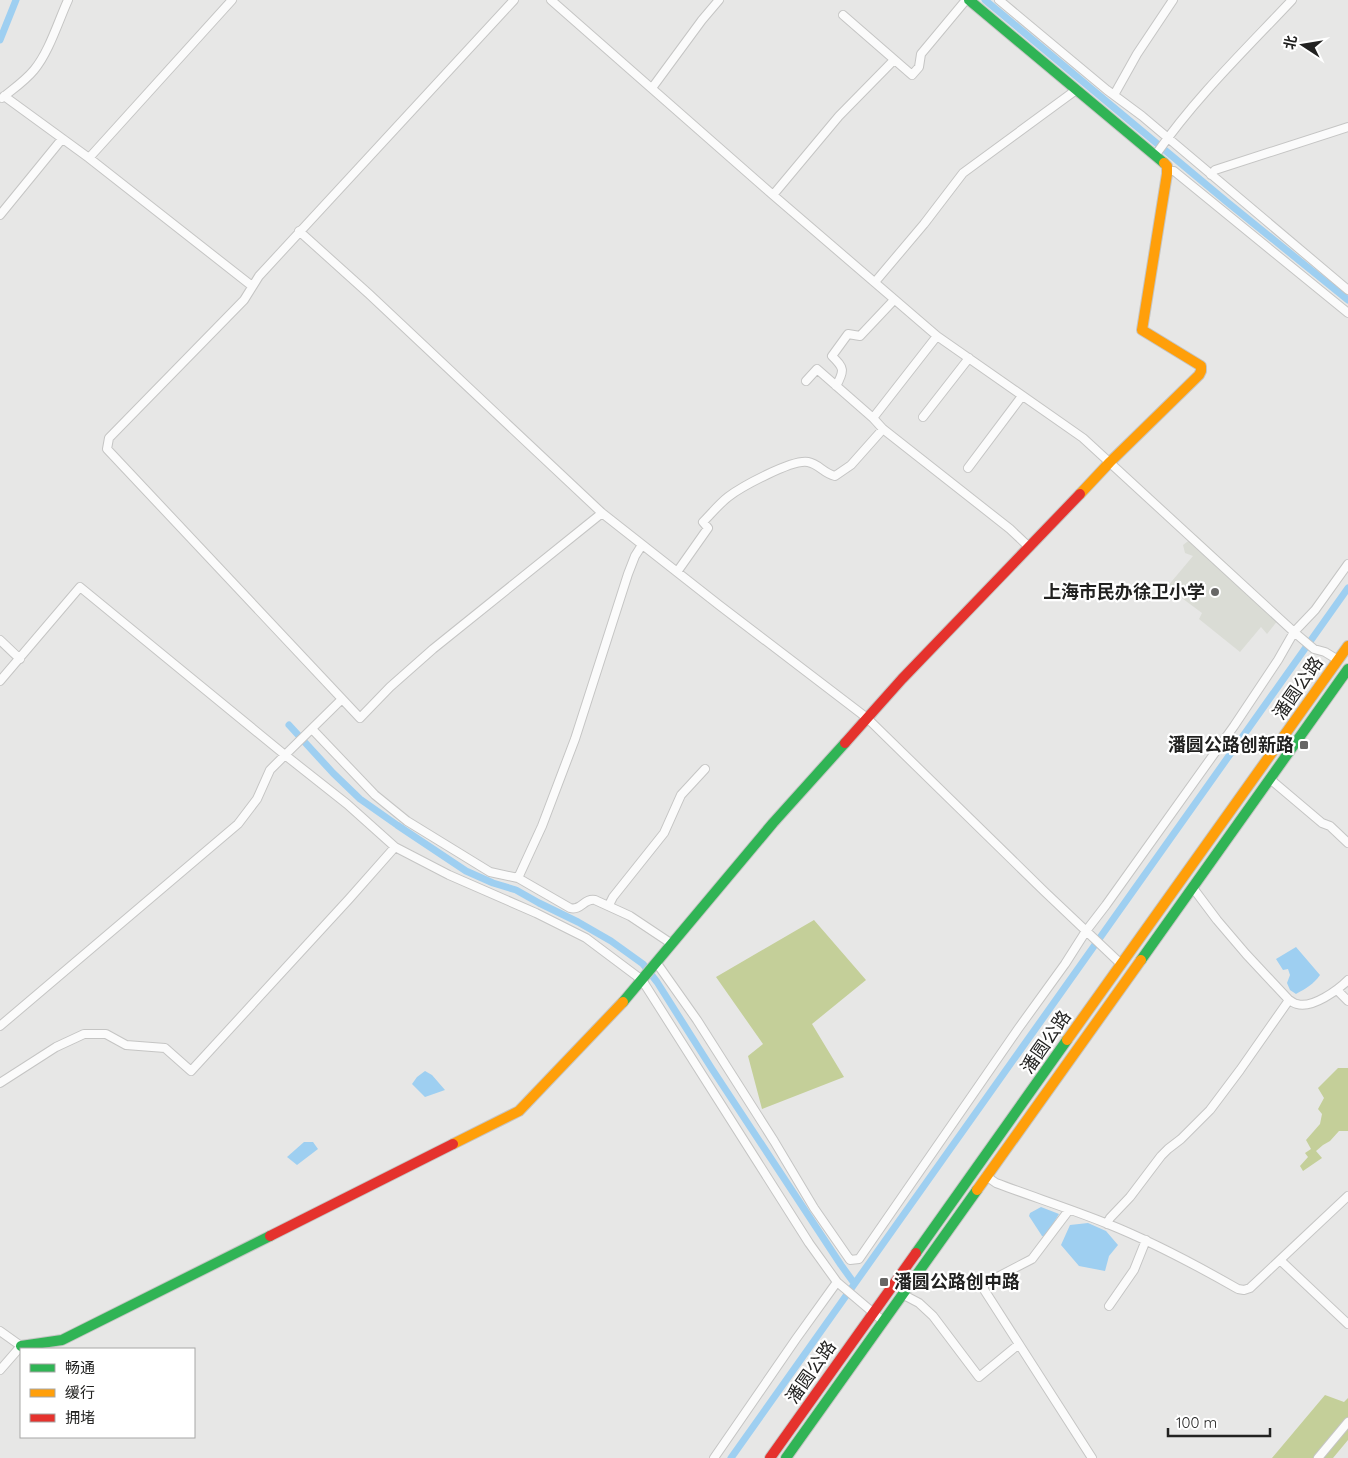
<svg xmlns="http://www.w3.org/2000/svg" width="1348" height="1458" font-family="Quicksand,'Noto Sans SC',sans-serif">
  <style>
    .built { fill: #dadcd5 }
    .forest { fill: #c4cf99 }
    .water { fill: #9ecff1 }
    .lines { fill: none; stroke-linecap: round; stroke-linejoin: round }
    .canal { stroke: #9ecff1; stroke-width: 7 }
    .street-casing { stroke: #c5c5c4; stroke-width: 10 }
    .fast-casing { stroke: #c5c5c4; stroke-width: 12 }
    .slow-casing { stroke: #c5c5c4; stroke-width: 12 }
    .jam-casing { stroke: #c5c5c4; stroke-width: 12 }
    .street { stroke: #fbfbfb; stroke-width: 8 }
    .fast { stroke: #30b455; stroke-width: 10 }
    .slow { stroke: #ff9f0a; stroke-width: 10 }
    .jam { stroke: #e5322d; stroke-width: 10 }
    .poi-dot { fill: #676766; stroke: #fff; stroke-width: 2 }
    .labels { text-anchor: middle; stroke-width: 4.5; stroke-linejoin: round; paint-order: stroke }
    .poi-label { font-size: 18px; font-weight: bold; fill: #222221; stroke: #fff; text-anchor: end }
    .street-label { font-size: 18px; fill: #222221; stroke: #fff }
  </style>
  <rect width="100%" height="100%" fill="#e7e7e6"/>
  <!-- built -->
  <path class="built" d="M1196,535l86,80 -15,19 -6,-7 -21,25 -41,-33 3,-6 -35,-26 26,-31 -8,-3 -2,-8z"/>
  <!-- forest -->
  <path class="forest" d="M814,920l52,60 -54,44 32,53 -82,32 -14,-53 15,-12 -47,-67z
    M1338,1068h10v63h-9l-9,10 -7,4 -7,6 6,7 -19,13 -3,-5 8,-9 -3,-4 6,-4 -5,-9 14,-16 2,-10 -4,-5 6,-11 -6,-10z
    M1325,1395l19,7 4,-4v42l-15,18h-61z"/>
  <!-- water -->
  <path class="water" d="M1296,947l24,28c-6,9 -15,14 -24,19l-6,-4 -3,-7 3,-8 -2,-6 -5,1 -7,-11z
    M425,1071l7,4 13,15 -20,7 -13,-13 5,-7z
    M304,1142h9l5,7 -21,16 -10,-8z
    M1041,1207l18,7 -14,23 -3,-1 -13,-20 1,-3z
    M1088,1223l18,8 12,14 -9,11 -4,15 -26,-5 -18,-21 9,-20z"/>
  <g class="lines">
    <!-- canal -->
    <path class="canal" d="M985,0l242,202 121,98
      M0,40l16,-40
      M289,725l44,48 27,26 37,26 69,46 27,12 23,7 23,13 39,19 33,19 32,23 14,18 55,87 129,196 13,18
      M731,1458l617,-870"/>
    <defs>
      <path id="street" d="M514,0l-255,276 -15,24 -135,138 -2,11 253,269 30,-31 43,-38 169,-136
        M551,0l222,195 164,141 146,102 211,194 20,17 11,3 13,8
        M999,0l108,90 35,26 206,174
        M843,15l69,60 7,-8 2,-13 45,-54
        M652,88l50,-68 17,-20
        M1114,95l23,-41 36,-54
        M4,96l85,62 163,128
        M2,98c11,-9 23,-17 32,-28 15,-18 24,-48 34,-70
        M1157,153c39,-56 88,-103 135,-153
        M89,158l143,-158
        M1167,171h7l174,142
        M1211,175l4,-5 133,-43
        M773,195l66,-79 55,-56
        M0,215l62,-76
        M299,231l70,63 233,219 117,92 148,113 178,174 76,72
        M875,282l49,-58 39,-51 113,-83
        M937,336l-64,82 10,11 127,100 19,18
        M806,381l11,-12 56,49
        M836,386c9,-16 8,-18 -4,-30l16,-22 12,2 34,-36
        M923,417l46,-59
        M968,468l54,-72
        M677,572l31,-44 -5,-6c8,-8 16,-18 25,-25 13,-10 64,-38 80,-35 11,2 15,11 27,14l16,-11 32,-36
        M0,640l20,19
        M0,681l80,-94 205,168 57,-56
        M312,729l63,66 32,26 83,51 28,6 52,30c11,3 14,-10 25,-8l35,16 42,28
        M1270,779l52,44 8,3 18,17
        M518,878l24,-52 33,-87 53,-165 7,-18 7,-11
        M1193,888l24,32 29,34 43,46c2,1 6,4 8,4 15,5 41,-14 51,-24
        M609,905l4,-8 51,-64 17,-38 24,-26
        M656,962l41,58 77,121 40,67 36,52 9,-1 159,-230 47,-65 21,-33 20,-26 128,-179 44,-66 16,-28 21,-22 33,-46
        M1337,990l11,11
        M0,1026l238,-202 19,-25 13,-29 15,-15 62,49 48,43 54,28 87,38 50,25 56,42 167,263 28,39
        M0,1083l56,-36 28,-13h22l20,11 39,3 26,23 158,-172 46,-52
        M986,1176l10,7c37,14 75,26 112,41 45,18 88,41 130,65l6,1 6,-2 98,-92
        M1069,1210l-37,49 -46,24 -3,5 109,170
        M1107,1224l3,-6 20,-21 31,-41 7,-7 13,-10 29,-29 30,-40 49,-70
        M1280,1260l68,64
        M902,1294l17,9 14,13 46,61 40,-33
        M1109,1306l25,-36 12,-30
        M0,1331l21,15 -21,24
        M714,1458l82,-119 41,-57 46,39
        M1318,1458l30,-36"/>
      <path id="fast" d="M969,0l195,163
        M1141,960l207,-291
        M623,1002l150,-179 72,-80
        M916,1253l151,-213
        M21,1346l41,-6 208,-104
        M786,1458l191,-268"/>
      <path id="slow" d="M1080,494l30,-32 89,-87 2,-4v-5l-59,-36 25,-156v-8l-3,-3
        M1067,1040l281,-394
        M453,1144l66,-33 104,-109
        M977,1190l164,-230"/>
      <path id="jam" d="M845,743l57,-64 178,-185
        M270,1236l183,-92
        M770,1458l146,-205"/>
    </defs>
    <!-- street casing -->
    <use href="#street" class="street-casing"/>
    <!-- fast casing -->
    <use href="#fast" class="fast-casing"/>
    <!-- slow casing -->
    <use href="#slow" class="slow-casing"/>
    <!-- jam casing -->
    <use href="#jam" class="jam-casing"/>
    <!-- street -->
    <use href="#street" class="street"/>
    <!-- fast -->
    <use href="#fast" class="fast"/>
    <!-- slow -->
    <use href="#slow" class="slow"/>
    <!-- jam -->
    <use href="#jam" class="jam"/>
  </g>
  <!-- markers -->
  <g class="poi-dot">
    <circle cx="1215" cy="592" r="5"/>
    <rect x="1299" y="740" width="10" height="10" rx="2.5"/>
    <rect x="879" y="1277" width="10" height="10" rx="2.5"/>
  </g>
  <g class="labels">
    <!-- poi labels -->
    <g class="poi-label">
      <text x="1205" y="598">上海市民办徐卫小学</text>
      <text x="1294" y="751">潘圆公路创新路</text>
      <text x="894" y="1288" text-anchor="start">潘圆公路创中路</text>
    </g>
    <!-- street labels -->
    <g class="street-label">
      <text transform="translate(1298 688) rotate(-55)" y="6">潘圆公路</text>
      <text transform="translate(1046 1042) rotate(-55)" y="6">潘圆公路</text>
      <text transform="translate(811 1372) rotate(-55)" y="6">潘圆公路</text>
    </g>
  </g>
  <!-- legend -->
  <rect x="20" y="1348" width="175" height="90" fill="#ffffff" stroke="#a7a7a6"/>
  <rect x="30" y="1364" width="25" height="8" fill="#30b455" stroke="#a7a7a6"/>
  <text x="65" y="1373" font-size="15" fill="#222221">畅通</text>
  <rect x="30" y="1389" width="25" height="8" fill="#ff9f0a" stroke="#a7a7a6"/>
  <text x="65" y="1398" font-size="15" fill="#222221">缓行</text>
  <rect x="30" y="1414" width="25" height="8" fill="#e5322d" stroke="#a7a7a6"/>
  <text x="65" y="1423" font-size="15" fill="#222221">拥堵</text>
  <!-- north arrow -->
  <g transform="translate(1303 45) rotate(282)" stroke="#ffffff" stroke-width="4" paint-order="stroke">
  <path d="M0-4L9 19L0 12L-9 19Z" fill="#222221"/>
  <text y="-8" font-size="14" font-weight="bold" text-anchor="middle" fill="#222221">北</text>
  </g>
  <!-- scale -->
  <path d="M1168 1428v8h102v-8" fill="none" stroke="#222221" stroke-width="2.5"/>
  <text x="1176" y="1428" font-size="15" fill="#222221" stroke="#ffffff" stroke-width="4" paint-order="stroke">100 m</text>
</svg>
